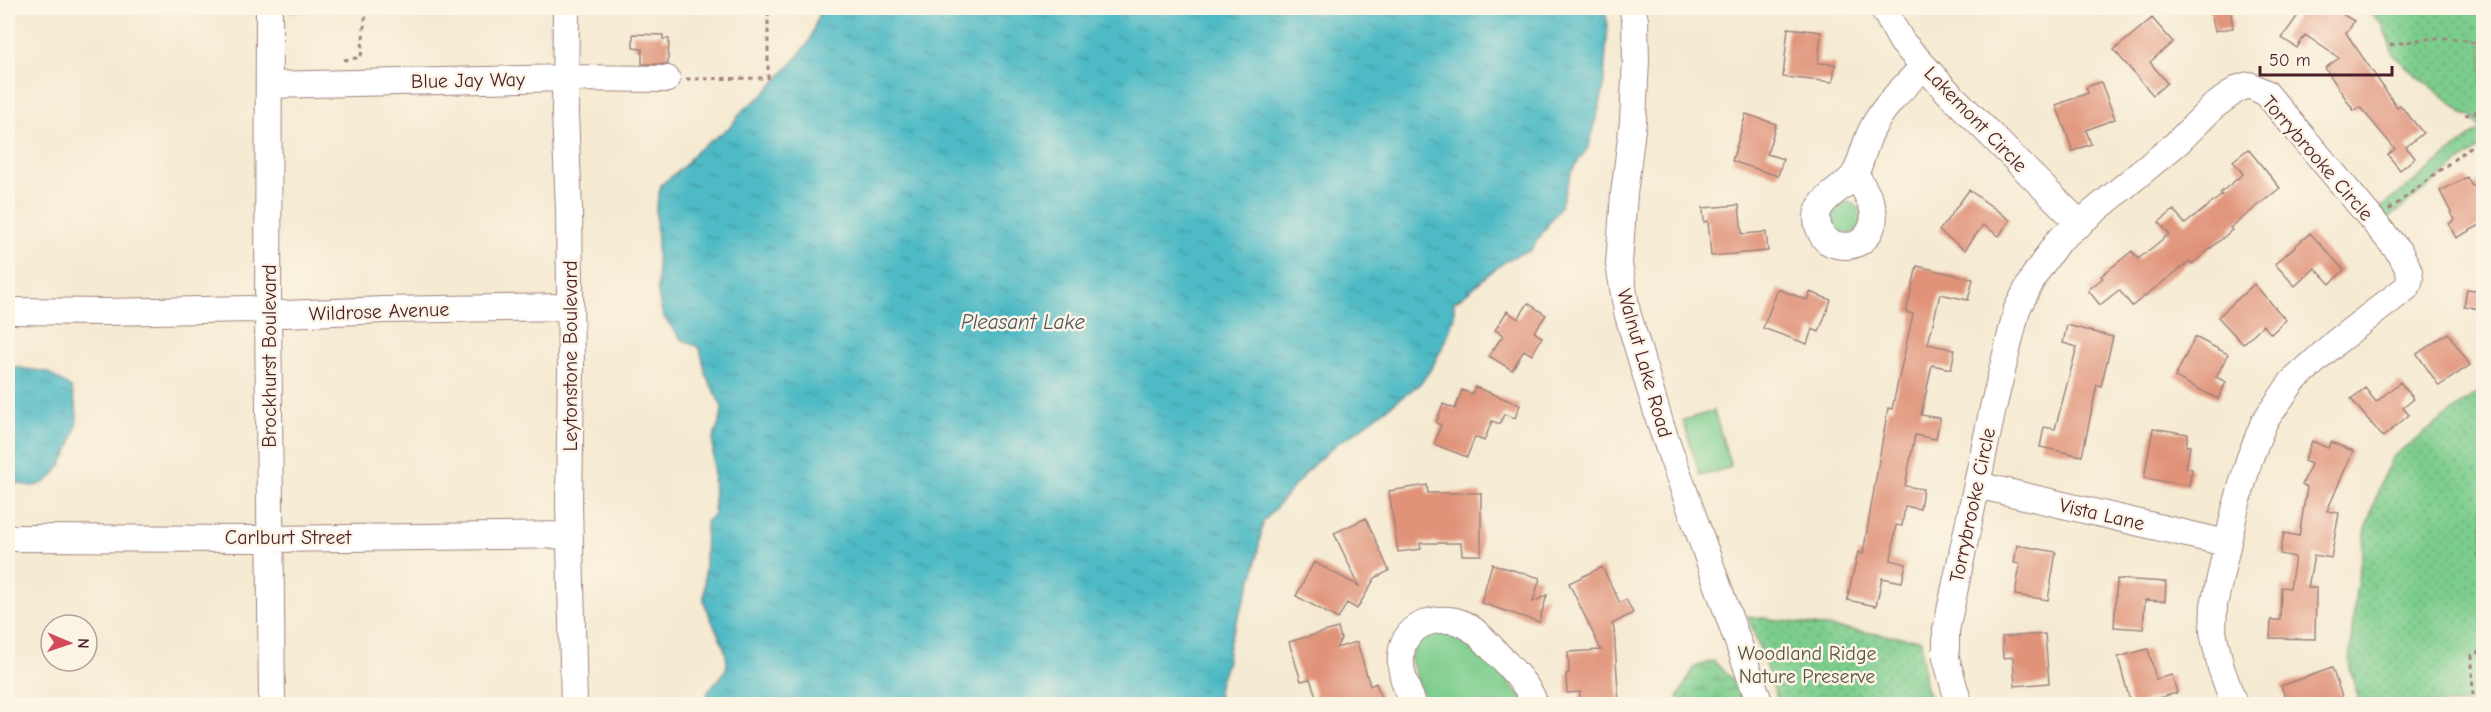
<svg xmlns="http://www.w3.org/2000/svg" width="2491" height="712" font-family="'Comic Neue',sans-serif">
  <style>
    .grass { fill: #7ccd8d; stroke: #63765c; stroke-width: 1.5 }
    .wetland { fill: url(#wetland-marsh); stroke: #63765c; stroke-width: 1.5 }
    .park { fill: url(#park-dots); stroke: #63765c; stroke-width: 1.5 }
    .water { fill: url(#water-ripples); stroke: #4c6c78; stroke-width: 1.5 }
    .lines { fill: none; stroke-linecap: round; stroke-linejoin: round }
    .stream { stroke: #4dbac5; stroke-width: 5 }
    .building { fill: #e09379 }
    .minor-casing { stroke: #a0847e; stroke-width: 28 }
    .path { stroke: #a0847e; stroke-width: 3; stroke-dasharray: 4.5 4.5; stroke-linecap: butt }
    .minor { stroke: #fff; stroke-width: 26 }
    .labels { text-anchor: middle; stroke-width: 5; stroke-linejoin: round; paint-order: stroke }
    .street-label { font-size: 20px; fill: #4a1f2b; stroke: #fcf5e5 }
    .park-label { font-size: 20px; fill: #595348; stroke: #fcf5e5 }
    .water-label { font-size: 21px; font-style: italic; fill: #4b5561; stroke: #fcf5e5 }
  </style>
  <defs>
    <pattern id="wetland-marsh" width="20" height="14" patternUnits="userSpaceOnUse" patternTransform="scale(1.5)"><rect width="20" height="14" fill="#7ccd8d"/><path d="M1 5h8M5 5V1M11 12h8M15 12V8" fill="none" stroke="#68a673"/></pattern>
    <pattern id="park-dots" width="8" height="8" patternUnits="userSpaceOnUse" patternTransform="scale(1.5)"><rect width="8" height="8" fill="#7ccd8d"/><path d="M2 2h.1M6 6h.1" fill="none" stroke="#68a673" stroke-width="1.8" stroke-linecap="round"/></pattern>
    <pattern id="water-ripples" width="26" height="14" patternUnits="userSpaceOnUse" patternTransform="scale(1.5)"><rect width="26" height="14" fill="#4dbac5"/><path d="M2 4q2-2 4 0t4 0M15 11q2-2 4 0t4 0" fill="none" stroke="#4297a0"/></pattern>
  </defs>
  <rect width="100%" height="100%" fill="#fcf5e5"/>
  <filter id="ink" filterUnits="userSpaceOnUse"><feTurbulence type="fractalNoise" baseFrequency=".0167" numOctaves="2"/><feDisplacementMap in="SourceGraphic" scale="12" xChannelSelector="R" yChannelSelector="G"/><feConvolveMatrix kernelMatrix="1 2 1 2 8 2 1 2 1" color-interpolation-filters="sRGB"/></filter>
  <filter id="wash" filterUnits="userSpaceOnUse"><feTurbulence type="fractalNoise" baseFrequency=".008" numOctaves="4" result="noise"/><feDisplacementMap in="SourceGraphic" scale="24" xChannelSelector="R" yChannelSelector="G"/><feGaussianBlur stdDeviation="1.35" result="paint"/><feColorMatrix in="noise" values="0 0 0 0 0 0 0 0 0 0 0 0 0 0 0 0 0 1.4 0 .05"/><feComposite in="paint" operator="in"/></filter>
  <g filter="url(#wash)">
    <rect width="100%" height="100%" fill="#f5ead2"/>
    <!-- grass -->
    <path class="grass" d="M1830 218a16 16 0 1 1 32 0a16 16 0 1 1-32 0Z
      M1714,411l17,56 -31,9 -17,-56z
      M1437,628l33,9 57,67h-102l-15,-47 5,-12z"/>
    <!-- wetland -->
    <path class="wetland" d="M1713,661l23,22 7,21h-61l-4,-7 16,-30z"/>
    <!-- park -->
    <path class="park" d="M2361,8h122v137l-96,74 -8,-10 101,-80 -8,-13 -7,-1 -71,-59 -12,-33z
      M2483,388v316h-123l-11,-40 6,-66 11,-71 17,-51 10,-19z
      M1748,616l173,24 4,45 7,19h-153z"/>
    <!-- water -->
    <path class="water" d="M821,8h783l4,17 -5,67 -14,54 -17,24 -12,37 -30,44c-29,5 -51,36 -76,51 -1,5 1,8 0,13 -3,18 -22,55 -33,68l-70,52 -12,7 -27,24 -49,56 -9,51 -24,67 -4,24 -8,23 1,17h-514c1,-19 16,-21 21,-36 6,-17 -19,-50 -22,-68l2,-78 8,-8 -1,-74 8,-22 1,-11 -16,-32 -6,-27 -19,-9 -18,-23 -5,-21 -2,-88 5,-22 24,-20 10,-13 35,-25 14,-18 18,-13 32,-35 15,-19z
      M14,367l33,5 24,16c2,8 6,19 6,28 0,23 -19,70 -46,70 -8,-1 -16,-4 -23,-5v-113z"/>
    <g class="lines">
      <!-- stream -->
      <path class="stream" d="M285,8l12,2 6,-2"/>
    </g>
    <g id="blocks">
      <!-- building -->
      <path class="building" d="M2210,8h20l3,20 -18,3z
        M2303,8h29l22,13 -8,12 51,74 3,-2 23,28 -17,14 9,11 -15,12 -12,-15 7,-6 -35,-42 -6,4 -29,-43 14,-10 -34,-23 -8,13 -15,-10z
        M2152,18l21,24 -23,20 17,21 -14,12 -39,-45z
        M1788,28l33,4 -3,31 17,1 -2,18 -50,-5z
        M633,34l30,1v4h6l-1,25h-26v-15l-9,-1z
        M2101,82l14,37 -29,11 5,14 -18,7 -17,-46 32,-12 -2,-6z
        M1746,114l30,10 -9,30 16,5 -5,17 -46,-15z
        M2248,149l32,39 -50,40 2,2 -21,18 -19,16 -2,-3 -58,45 -13,-16 -19,15 -12,-15 15,-12 -2,-2 31,-25 6,8 31,-25 -10,-12 15,-12 11,14 37,-29 -2,-2 23,-19 -10,-13z
        M2467,177l5,9 6,-3 6,10v30l-28,15 -7,-14 6,-4 -15,-29z
        M1969,190l41,30 -11,16 -16,-11 -18,25 -26,-19z
        M1739,205l3,29 24,-2 2,19 -57,5 -3,-35 -4,1 -1,-14z
        M2310,233l34,37 -14,14 -15,-16 -20,18 -20,-22z
        M1917,266l56,13 -5,21 -28,-6 -12,50 27,6 -4,19 -19,-4 -11,50 19,3 -4,21 -21,-4 -10,51 18,3 -3,20 -15,-3 -3,20 -6,-1 -5,35 15,4 -4,18 -20,-4 -6,28 -29,-6 11,-48 5,2 25,-146 4,1 21,-95 -7,-2z
        M2254,284l32,36 -15,14 -8,-9 -20,19 -25,-27z
        M1778,289l29,11 3,-8 21,8 -12,32 -7,-3 -5,15 -44,-16z
        M2467,289l17,2v19l-20,-4z
        M1528,303l18,12 -12,17 8,5 -10,18 -8,-5 -12,20 -23,-14 14,-21 -8,-5 12,-19 11,8z
        M2067,325l46,12 -12,49 -4,-1 -15,71 -42,-9 4,-20 11,2 22,-82 -14,-4z
        M2448,333l22,32 -31,21 -22,-32z
        M2195,337l33,17 -12,23 10,5 -8,17 -43,-22z
        M2400,382l14,17 -11,9 6,7 -26,22 -32,-38 14,-11 11,14z
        M1475,387l45,18 -5,13 -11,-4 -4,10 -8,-3 -8,20 -9,-4 -8,20 -33,-13 7,-19 -5,-2 7,-19 12,5 7,-19 10,4z
        M2153,428l35,6 -2,12h4l-4,22 6,1 -3,17 -45,-8z
        M2312,441l16,7 3,-6 22,9 -26,60 12,2 -8,45 -17,-3 -6,33h8l-1,51 -45,-1 1,-18h9l1,-33 9,1 5,-31 -15,-3 4,-21 15,3 8,-49 -5,-2 9,-21 -7,-3z
        M1427,485l1,8h53v62h-19l-1,-12h-41l1,6 -23,3 -9,-61z
        M1366,518l23,53 -14,7 -18,31 -10,-6 -9,16 -42,-23 18,-34 45,24 -25,-53z
        M2017,545l39,7 -8,48 -33,-5 5,-31 -6,-1z
        M1492,564l48,14 -7,24 14,-7 -8,27 -58,-19z
        M1602,567l18,36 6,-4 7,14 -21,11 2,5 5,76h-40l1,-13 -13,1 -1,-19 3,-1 -1,-21 33,-2 -32,-67z
        M2117,579l49,3 -1,19 -20,-1 -2,29 -29,-2z
        M1338,628l3,11 -5,9 21,-6 13,44 6,-3 8,22h-65l-9,-26 -9,2 -12,-39z
        M2045,634l4,49 -34,3 -2,-29 -10,1 -1,-21z
        M2148,649l8,30 16,-4 5,18 -46,12 -13,-48z
        M2332,668l13,37h-41l-2,-5 -14,5 -7,-19z"/>
    </g>
  </g>
  <g filter="url(#ink)">
    <use href="#blocks" fill-opacity="0" stroke="#a0847e" stroke-width="1.5"/>
    <g class="lines">
      <defs>
        <path id="minor" d="M269,8l-1,303 4,393
          M566,8l-1,105 4,97 2,159 -2,135 5,200
          M1632,8l3,12 1,40 -3,61 -9,73 -5,70 8,48 34,114 99,278
          M1883,8l19,34 44,48 134,134
          M269,85l296,-7 102,1
          M1855,173c6,11 13,21 17,33 6,18 -5,39 -25,40 -10,0 -21,-2 -26,-13 -17,-33 25,-42 35,-61 6,-13 9,-29 16,-43 12,-24 34,-44 52,-63
          M8,311l97,1 145,-3 34,5 100,-4 186,-3
          M1977,485l249,58
          M8,538l263,1 298,-4
          M1413,704c-6,-15 -14,-32 -12,-49 2,-33 44,-44 68,-28 14,9 25,24 37,36 11,12 24,26 29,41
          M1959,704l-13,-46v-28l47,-222 24,-99 17,-33 24,-35 119,-98 36,-36 26,-19 10,-3 17,8 134,160c6,12 15,23 6,35l-70,54 -44,40 -28,40 -15,38 -14,50 -21,95 -1,27 8,36 13,36"/>
      </defs>
      <!-- minor casing -->
      <use href="#minor" class="minor-casing"/>
      <!-- path -->
      <path class="path" d="M2390,45c32,-6 63,-13 94,2
        M344,60l17,-3 4,-38 4,-11
        M686,79l82,-1v-70
        M2476,110l8,17
        M2465,115l9,-2 10,-8
        M2389,210l95,-74
        M2473,704l-1,-49 12,-5"/>
      <!-- minor -->
      <use href="#minor" class="minor"/>
    </g>
  </g>
  <g class="labels">
    <!-- street labels -->
    <g class="street-label">
      <text transform="translate(468 80) rotate(-1)" y="7">Blue Jay Way</text>
      <text transform="translate(1976 119) rotate(46)" y="7">Lakemont Circle</text>
      <text transform="translate(2318 158) rotate(49)" y="7">Torrybrooke Circle</text>
      <text transform="translate(379 311) rotate(-2)" y="7">Wildrose Avenue</text>
      <text transform="translate(269 356) rotate(-90)" y="7">Brockhurst Boulevard</text>
      <text transform="translate(570 356) rotate(-90)" y="7">Leytonstone Boulevard</text>
      <text transform="translate(1645 363) rotate(74)" y="7">Walnut Lake Road</text>
      <text transform="translate(1972 505) rotate(-78)" y="7">Torrybrooke Circle</text>
      <text transform="translate(2102 514) rotate(13)" y="7">Vista Lane</text>
      <text x="288" y="544">Carlburt Street</text>
    </g>
    <!-- park labels -->
    <g class="park-label">
      <text x="1807" y="660">Woodland Ridge<tspan x="1807" dy="23">Nature Preserve</tspan></text>
    </g>
    <!-- water labels -->
    <g class="water-label">
      <text x="1023" y="329">Pleasant Lake</text>
    </g>
  </g>
  <!-- margin -->
  <rect width="2491" height="712" fill="none" stroke="#fcf5e5" stroke-width="30"/>
  <!-- north arrow -->
  <g transform="translate(69 643) rotate(92)"><circle r="28" fill="#fcf5e5" stroke="#b59f9b" stroke-width="1.5"/>
  <path d="M0-4.5L10 22L0 15L-10 22Z" fill="#d1495b"/>
  <text y="-9" font-size="16" font-weight="bold" text-anchor="middle" fill="#4a1f2b">N</text>
  </g>
  <!-- scale -->
  <path d="M2260 66v9h132v-9" fill="none" stroke="#4a1f2b" stroke-width="3"/>
  <text x="2269" y="66" font-size="18" fill="#4a1f2b" stroke="#fcf5e5" stroke-width="4.5" paint-order="stroke">50 m</text>
</svg>
